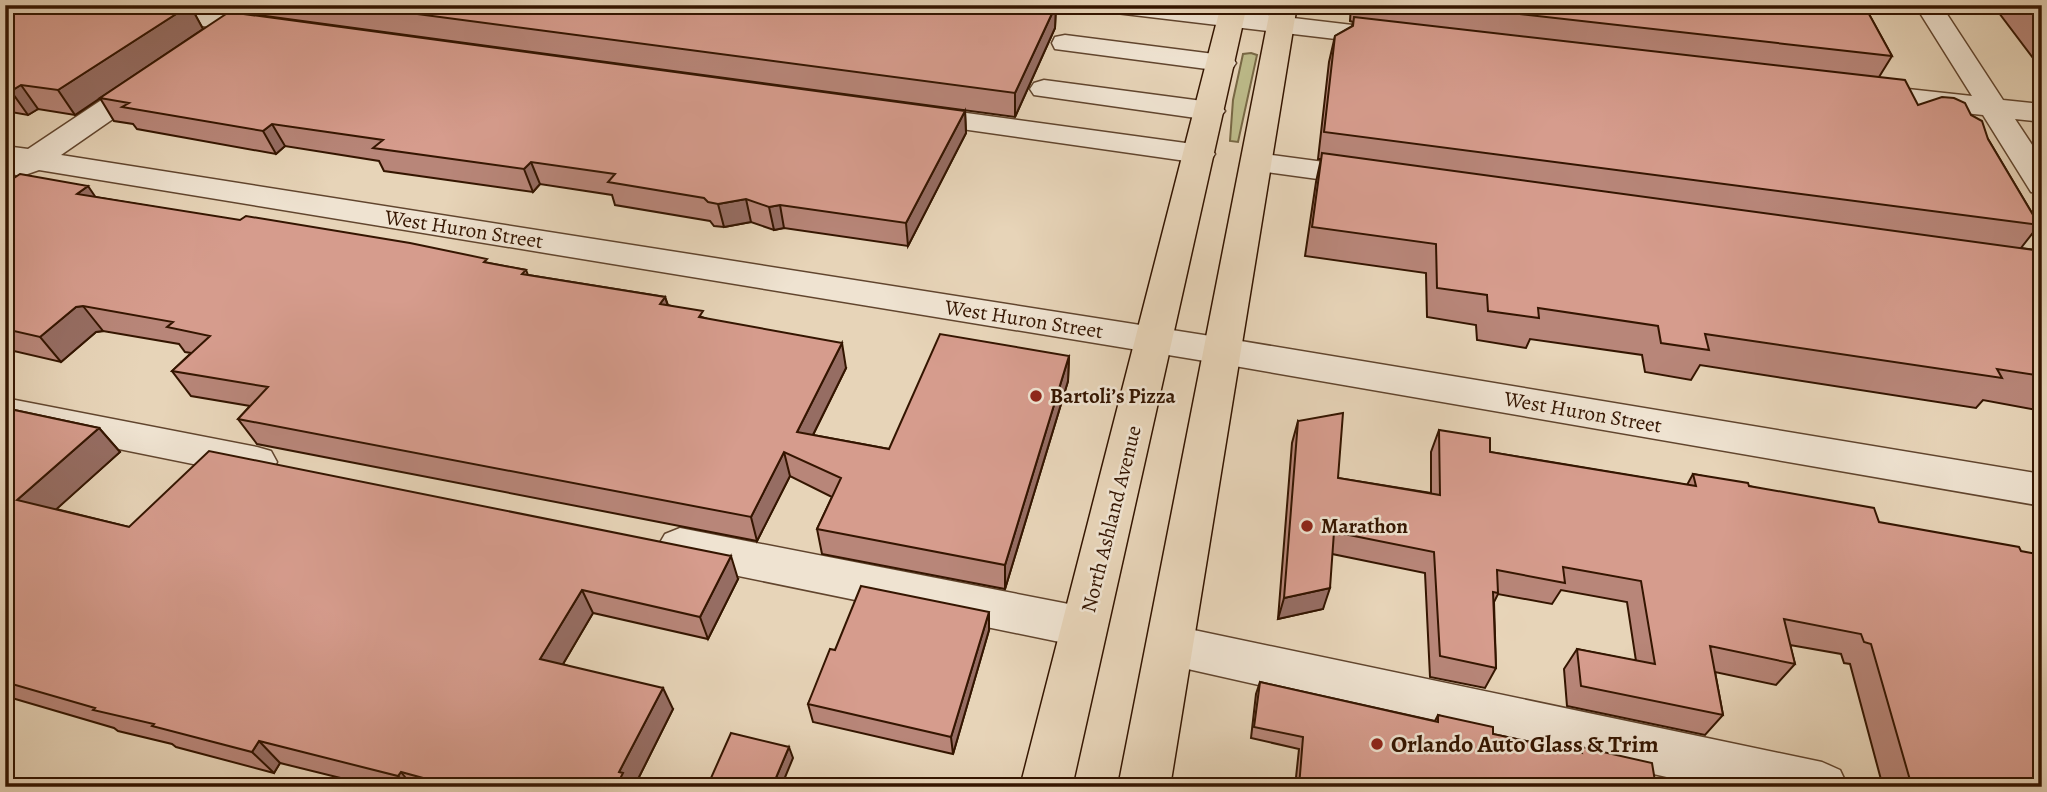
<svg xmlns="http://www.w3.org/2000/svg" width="2047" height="792" font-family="Alegreya,serif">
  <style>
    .green { fill: #bdbb8a; stroke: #786845; stroke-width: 2 }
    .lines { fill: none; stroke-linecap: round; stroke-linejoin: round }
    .minor-casing { stroke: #61452e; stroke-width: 3 }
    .major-casing { stroke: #341500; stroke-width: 3 }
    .minor { fill: #efe3d1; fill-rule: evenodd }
    .major { fill: #e7d4b8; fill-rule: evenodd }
    .wall { fill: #b88679; stroke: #341500; stroke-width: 2 }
    .shaded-wall { fill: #966d63; stroke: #341500; stroke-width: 2 }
    .building { fill: #d69c8d; stroke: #341500; stroke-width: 2 }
    .poi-dot { fill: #8f2418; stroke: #efe3d1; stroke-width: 2.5 }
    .labels { text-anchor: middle; stroke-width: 5; stroke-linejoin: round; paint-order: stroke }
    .street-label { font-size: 21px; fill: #341500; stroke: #efe3d1 }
    .poi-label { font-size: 21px; font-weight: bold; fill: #341500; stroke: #efe3d1; text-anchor: start }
    .near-poi-label { font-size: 24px; font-weight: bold; fill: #341500; stroke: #efe3d1; text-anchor: start }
  </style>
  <rect width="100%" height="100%" fill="#e7d4b8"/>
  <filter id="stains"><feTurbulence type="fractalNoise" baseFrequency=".00286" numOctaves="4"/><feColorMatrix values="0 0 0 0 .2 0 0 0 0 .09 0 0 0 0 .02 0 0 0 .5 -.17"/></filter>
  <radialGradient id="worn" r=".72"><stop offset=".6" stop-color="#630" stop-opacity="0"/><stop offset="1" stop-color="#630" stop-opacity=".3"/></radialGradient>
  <!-- green -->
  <path class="green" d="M1251,53l6,2 -19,87 -8,-1 3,-41 10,-46z"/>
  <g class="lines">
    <defs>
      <path id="minor" d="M95,5h72l102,14 9,2 4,6 -4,6 -9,2 -161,-22 -9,-3z
        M1103,5h81l211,25 9,2 4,6 -4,6 -9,2 -279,-33 -9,-3z
        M1915,5h26l62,95 39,4v18l-27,-3 27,41v34l-11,-2 -48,-77 -121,-13 -10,-3 -4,-6 4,-6 10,-3 110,12z
        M1065,35l157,20 10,2 4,6 -4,6 -10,2 -167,-22 -3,-6 3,-6z
        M152,71l10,2 4,6 -4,6 -101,70 1162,183 819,136v32l-819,-142 -1184,-194 -17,6 -11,-2 -5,-7 2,-2 -3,-1v-18l23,3 114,-76z
        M1044,80l166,22 10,3 5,6 -5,6 -10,3 -176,-25 -4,-6 4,-6z
        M915,106l285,39 11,3 4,6 -4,6 -11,3 -295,-42 -5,-6 5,-6z
        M1256,153l113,15 11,2 5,7 -5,7 -11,2 -124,-17 -4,-7 4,-7z
        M5,398l252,49 14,4 6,11 -6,11 -14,4 -252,-51z
        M680,528l404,79 16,6 7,14 -7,14 -16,6 -404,-83 -15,-6 -7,-12 7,-12z
        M1170,625l652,137 18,8 8,17h-137l-541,-122 -16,-6 -7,-14 7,-14z"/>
      <path id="major" d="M1221,5h26l-175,782h-52z
        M1271,5h26l-127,782h-52z"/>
    </defs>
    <!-- minor casing -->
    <use href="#minor" class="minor-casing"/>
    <!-- major casing -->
    <use href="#major" class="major-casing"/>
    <!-- minor -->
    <use href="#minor" class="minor"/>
    <!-- major -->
    <use href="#major" class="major"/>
  </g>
  <!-- wall -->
  <path class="wall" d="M5,5h1051l-1,23 -40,89 -757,-102 -4,-8 -9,-2 -15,6 -40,-5 13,23 -128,86 -37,-6 -10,6 -23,-4z
    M1351,5h513l28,51 -13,21 39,28 53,10 17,24 51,86 -18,23 21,3v160l-59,-11 -7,8 -276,-43 -9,15 -46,-8 -3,-17 -112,-16 -4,9 -49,-8 -1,-15 -49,-8 -1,-44 -121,-17 11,-74 5,-23h-3l11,-97 6,-26 17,-10 1,-4 -3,-1z
    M1993,5h49v65z
    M100,98l865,13 1,22 -58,113 -124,-18 -10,2 -23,-8 -27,5 -10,-1 -4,-5 -95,-16 -3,-10 -72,-11 -7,8 -149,-21 -5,-10 -94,-15 -9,8 -139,-25 -4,-5 -19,-3z
    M5,184l90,13 393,66 38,7 2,5 137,22 3,8 178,63 -33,67 76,14 180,-93 -1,25 -63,208 -183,-35 -5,-25 15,-32 -42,-21 -33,65 -500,-97 -19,-25 12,-13 -59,-10 -19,-25 19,-18 -6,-1 -6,-8 -76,-13 -7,1 -35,30 -56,-13z
    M5,408l94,20 21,24 -64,57 73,18 609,52 -30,60 -115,-26 -30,51 110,45 -39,78h-257l-97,-24 -6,10 -98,-26 -4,-3 -54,-13 -4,-3 -109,-32z
    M1298,421l40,57 93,15v-41l8,-22 51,22 197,33 6,-11 56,12 130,36 163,265h-159l-33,-123 -6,-1 -3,-9 -51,-9 5,19 -19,21 -61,-13 8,43 -18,20 -138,-29 -3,-37 13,-20 59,12 -9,-59 -66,-12 -9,14 -54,-10 -4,8 2,66 -11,20 -55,-11 -5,-104 -93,-19 -9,55 -45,10 14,-176z
    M989,630l-36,124 -140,-32 -5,-18 27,-54z
    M1260,682l175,39 3,-6 55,19 85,18 3,-5 75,40h-361l4,-38 -48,-11 5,-44z"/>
  <!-- shaded-wall -->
  <path class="shaded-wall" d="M190,5l13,24 -128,86 -17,-25z
    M226,5h19l-15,6z
    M1056,5l-1,23 -40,89v-24z
    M21,85l17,24 -10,6 -17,-24z
    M965,111l1,22 -58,113 -2,-23z
    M272,124l13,22 -9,8 -13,-23z
    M531,162l9,22 -7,8 -9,-23z
    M88,186l17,25 -28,-17z
    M746,199l5,23 -27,5 -6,-23z
    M780,205l4,23 -10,2 -5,-23z
    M665,297l8,25 -13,-18z
    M83,306l20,25 -7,1 -35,30 -21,-25 36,-30z
    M842,343l4,25 -44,89 -5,-25z
    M1069,356l-1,25 -63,208v-24z
    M99,428l21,24 -79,71 -24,-23z
    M784,452l6,24 -33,65 -6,-24z
    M731,556l7,23 -30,60 -8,-22z
    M1330,588l-7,21 -45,10 6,-21z
    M582,590l11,23 -40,68 -13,-22z
    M989,612v18l-36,124 -2,-17z
    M663,688l10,21 -39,78h-18l3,-15z
    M259,741l21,22 -6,10 -22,-21z
    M789,747l4,11 -12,29 -6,-7z
    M401,772l12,15h-5l-10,-11z"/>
  <!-- building -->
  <path class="building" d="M5,5h185l-132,85 -37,-5 -10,6 -6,-1z
    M349,5h707l-41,88z
    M1440,5h424l28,51z
    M229,12l736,99 -59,112 -126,-18 -11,2 -23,-8 -28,5 -10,-2 -4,-4 -96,-16 7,-8 -84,-12 -7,7 -151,-21 10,-8 -111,-16 -9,7 -141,-24 7,-4 -29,-5z
    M1354,17l551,63 13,25 24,-8 12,1 11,5 6,12 11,6 6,18 51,86 -715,-93 11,-96 18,-10z
    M1322,153l720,98v125l-45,-7 5,9 -297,-44 4,16 -48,-7 -3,-17 -120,-18 1,10 -51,-7 -1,-16 -50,-7 -1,-44 -124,-17z
    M20,174l68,12 -11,8 163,26 6,-4 164,27 77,16 -3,3 42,8 -4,4 143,23 -5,7 43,7 -4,6 143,26 -45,89 92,17 51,-115 129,22 -64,209 -188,-36 24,-51 -57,-26 -33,65 -513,-98 30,-32 -96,-16 38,-35 -43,-9 6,-5 -90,-16 -7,1 -36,30 -35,-8v-145z
    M5,408l94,20 -82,72 112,27 80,-76 522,105 -31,61 -118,-27 -42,69 123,29 -44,84 4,1 -7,14h-160l-55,-15 -3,4 -139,-35 -7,11 -100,-26 2,-2 -61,-14 2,-2 -90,-26z
    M1343,413l-5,65 102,17 -1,-65 51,8v14l206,34 -3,-12 55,9 1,3 125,22 5,14 140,25 2,4 21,4v232h-130l-41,-143 -7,-2 -3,-8 -77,-15 11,45 -85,-18 13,69 -142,-29 -4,-37 78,15 -14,-83 -78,-14 2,16 -68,-13 1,23 -5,-1 3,76 -56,-12 -6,-104 -100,-20 -4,56 -46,10 14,-177z
    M861,586l128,26 -38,125 -143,-33 22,-55 5,1z
    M1260,682l178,40v-7l55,12v7l89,19 -1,-6 71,16 4,24h-357l4,-50 -49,-10z
    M731,733l58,14 -14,33 27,7h-95z"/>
  <!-- markers -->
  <g class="poi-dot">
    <circle cx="1036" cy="396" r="7"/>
    <circle cx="1307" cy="526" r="7"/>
    <circle cx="1377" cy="744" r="7"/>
  </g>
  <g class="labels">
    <!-- street labels -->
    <g class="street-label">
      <text transform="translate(464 229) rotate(9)" y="7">West Huron Street</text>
      <text transform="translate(1024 319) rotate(9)" y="7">West Huron Street</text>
      <text transform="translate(1583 412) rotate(10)" y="7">West Huron Street</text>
      <text transform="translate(1111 519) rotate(-76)" y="7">North Ashland Avenue</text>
    </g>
    <!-- poi labels -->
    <g class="poi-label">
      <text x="1050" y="403">Bartoli’s Pizza</text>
      <text x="1321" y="533">Marathon</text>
    </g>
    <!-- near-poi labels -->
    <g class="near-poi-label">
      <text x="1391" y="752">Orlando Auto Glass &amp; Trim</text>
    </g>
  </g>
  <!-- margin -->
  <rect width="2047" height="792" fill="none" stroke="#e7d4b8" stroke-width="28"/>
  <rect x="7" y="7" width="2033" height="778" fill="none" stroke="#341500" stroke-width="3.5"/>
  <rect x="14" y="14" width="2019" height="764" fill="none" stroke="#341500" stroke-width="2"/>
  <rect width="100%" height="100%" filter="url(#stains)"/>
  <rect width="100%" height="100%" fill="url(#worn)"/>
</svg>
